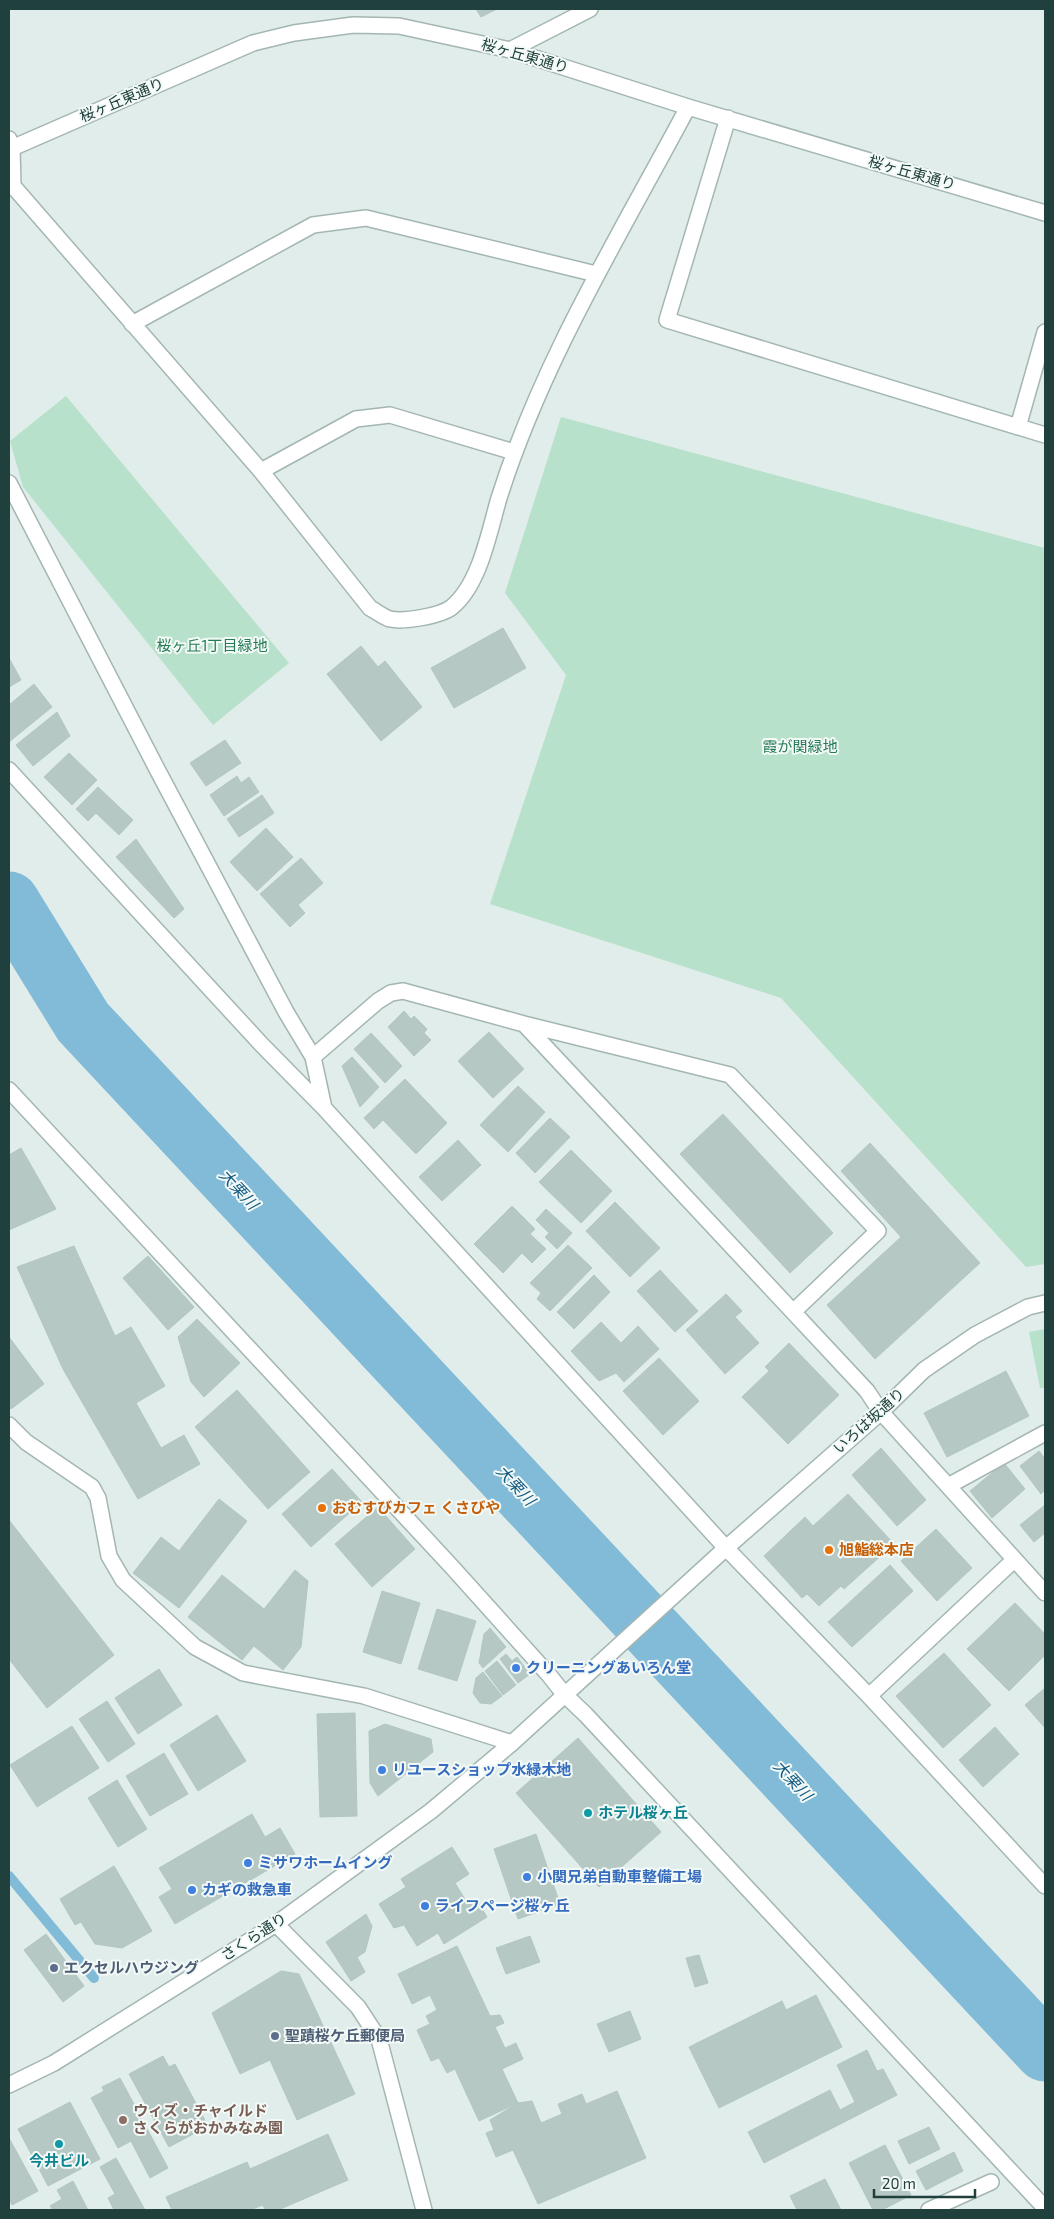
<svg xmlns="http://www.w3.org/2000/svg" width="1054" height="2219" font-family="'Exo 2','Noto Sans JP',sans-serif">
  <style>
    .green { fill: #b7e1ca }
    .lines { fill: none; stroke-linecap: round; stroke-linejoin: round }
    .stream { stroke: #82bbd8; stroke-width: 10 }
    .river { stroke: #82bbd8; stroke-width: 61 }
    .building { fill: #b6c8c3; stroke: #b2c7c2 }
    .service-casing { stroke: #a3b6b3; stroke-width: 18 }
    .minor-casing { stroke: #a3b6b3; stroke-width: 18 }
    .tertiary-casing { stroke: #a3b6b3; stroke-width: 18 }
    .service { stroke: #fff; stroke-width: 15 }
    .minor { stroke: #fff; stroke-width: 15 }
    .tertiary { stroke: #fff; stroke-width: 15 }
    .food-dot { fill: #e8710a; stroke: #f2f9f7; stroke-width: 2 }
    .shop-dot { fill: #3f7fe0; stroke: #f2f9f7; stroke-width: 2 }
    .culture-dot { fill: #0f9aa8; stroke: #f2f9f7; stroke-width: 2 }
    .service-dot { fill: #5c6f8a; stroke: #f2f9f7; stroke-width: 2 }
    .education-dot { fill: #8d6e63; stroke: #f2f9f7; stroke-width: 2 }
    .labels { text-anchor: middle; stroke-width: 4; stroke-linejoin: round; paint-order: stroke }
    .street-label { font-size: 15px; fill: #1f403d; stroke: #f2f9f7 }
    .park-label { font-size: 15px; fill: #257b56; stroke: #f2f9f7 }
    .food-label { font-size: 15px; font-weight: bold; fill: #c56008; stroke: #f2f9f7; text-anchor: start }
    .shop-label { font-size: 15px; font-weight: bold; fill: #366cbe; stroke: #f2f9f7; text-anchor: start }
    .culture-label { font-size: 15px; font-weight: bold; fill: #0d838f; stroke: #f2f9f7; text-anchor: start }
    .service-label { font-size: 15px; font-weight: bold; fill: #4e5e75; stroke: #f2f9f7; text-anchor: start }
    .education-label { font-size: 15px; font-weight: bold; fill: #785e54; stroke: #f2f9f7; text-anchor: start }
    .water-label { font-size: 16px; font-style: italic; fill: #135b82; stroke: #f2f9f7 }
  </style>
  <rect width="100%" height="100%" fill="#e1edea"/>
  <!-- green -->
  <path class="green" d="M66,396l223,267 -76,62 -190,-238 -13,-46z
    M561,417l484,131v716l-19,3 -245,-269 -291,-94 76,-229 -61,-82z
    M1045,1329v59h-5l-11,-56z"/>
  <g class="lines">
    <!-- stream -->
    <path class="stream" d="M9,1876l85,102"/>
    <!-- river -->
    <path class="river" d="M9,902l74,120 962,1029"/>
  </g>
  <!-- building -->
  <path class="building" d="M476,9h21l-16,8z
    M503,628l23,40 -72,40 -23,-40z
    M361,646l17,21 7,-6 37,46 -41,34 -54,-67z
    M9,658l12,22 -12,7z
    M34,684l18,23 -43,35v-37z
    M57,712l13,24 -37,30 -17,-21z
    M225,740l16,23 -35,23 -16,-23z
    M69,753l28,27 -25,25 -28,-28z
    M237,776l4,7 8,-6 10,15 -35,24 -14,-21z
    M98,787l35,33 -14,15 -23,-22 -8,8 -12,-12z
    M262,795l12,18 -35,24 -12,-18z
    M266,828l27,29 -36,34 -27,-29z
    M136,839l48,70 -10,9 -58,-61z
    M301,858l22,25 -25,22 7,8 -15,14 -30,-33z
    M404,1011l7,8 3,-3 13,13 -3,4 7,7 -17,16 -26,-29z
    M489,1032l35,37 -31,29 -35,-37z
    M371,1033l31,33 -17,17 -31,-34z
    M352,1057l27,30 -19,20 -18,-41z
    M405,1079l42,44 -31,31 -33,-34 -9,9 -10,-11z
    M518,1086l27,26 -37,40 -28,-27z
    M723,1114l110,119 -43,40 -110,-119z
    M550,1118l20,19 -35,36 -19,-20z
    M458,1140l23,25 -39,36 -23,-24z
    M870,1143l110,120 -105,96 -48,-54 74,-68 -60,-66z
    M21,1148l35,61 -47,21v-75z
    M571,1150l41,41 -31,32 -42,-41z
    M615,1202l45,46 -30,29 -44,-46z
    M512,1206l23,23 -5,5 16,15 -14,14 -10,-10 -19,20 -29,-29z
    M546,1209l26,24 -15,16 -12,-12 4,-4 -13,-13z
    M568,1245l24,23 -42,43 -13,-12 4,-6 -11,-10z
    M74,1246l41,90 16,-9 34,59 -29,17 25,45 23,-13 16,29 -62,35 -75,-130 -46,-102z
    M148,1256l46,51 -26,23 -45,-52z
    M660,1270l38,41 -23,21 -38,-41z
    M594,1275l16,17 -36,37 -17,-17z
    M726,1294l16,17 -7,6 24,26 -34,31 -39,-44z
    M197,1319l43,44 -36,34 -13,-15 -13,-45z
    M601,1322l20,21 17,-17 21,23 -35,33 -8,-9 -17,8 -28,-30z
    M9,1337l35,47 -33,25 -2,-4z
    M789,1343l50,52 -51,49 -46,-47 27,-26 -4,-4z
    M659,1358l40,43 -36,34 -40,-44z
    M1006,1371l23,45 -82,41 -23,-44z
    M237,1390l73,82 -42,37 -73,-82z
    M881,1448l45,52 -29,26 -45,-51z
    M1039,1451l6,8v31l-4,4 -21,-28z
    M1004,1463l21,26 -33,29 -22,-27z
    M332,1469l30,33 -51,45 -29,-33z
    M848,1494l46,50 -50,45 -3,-3 -22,20 -12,-12 -5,4 -38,-42 41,-39 8,9z
    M219,1499l28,22 -68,87 -46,-35 28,-36 18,14z
    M1045,1505v28l-11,9 -14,-17z
    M378,1507l37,42 -43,38 -37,-43z
    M9,1520l105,135 -67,53 -38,-49z
    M936,1529l36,39 -35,33 -36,-40z
    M890,1565l23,26 -61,56 -24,-25z
    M295,1570l13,11 -7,66 -18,23 -29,-24 -12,14 -54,-43 34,-42 42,34z
    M382,1591l38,12 -19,61 -38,-12z
    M1015,1603l30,31v21l-36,36 -42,-42z
    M437,1609l39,12 -19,60 -39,-12z
    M490,1628l16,19 -23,21 -4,-5 5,-29z
    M944,1653l47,52 -48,43 -47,-52z
    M506,1654l6,7 5,-4 13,17 -12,9 -18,-24z
    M497,1661l19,24 -13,10 -18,-24z
    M159,1669l23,36 -44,29 -23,-36z
    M483,1672l19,24 -11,8 -11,-1 -7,-10 3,-15z
    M1045,1688v40l-20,-23z
    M107,1701l28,43 -27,18 -29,-43z
    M355,1713l2,103 -37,1 -3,-103z
    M217,1715l29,46 -48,30 -28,-46z
    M385,1724l46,15 2,13 -55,44 -8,-13 -1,-52z
    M72,1726l27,42 -62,39 -27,-42z
    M995,1727l24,27 -36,33 -24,-27z
    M578,1738l83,94 -62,55 -83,-94z
    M164,1753l24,41 -38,22 -24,-40z
    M117,1780l30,49 -29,18 -30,-49z
    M252,1814l13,23 15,-9 15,26 -120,70 -16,-27 13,-8 -13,-21z
    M536,1834l24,70 -42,15 -24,-70z
    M452,1847l17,27 -14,9 13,21 8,-5 11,18 -43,27 -6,-11 -21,13 -13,-21 -10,3 -15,-24 27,-17 -5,-8z
    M114,1866l38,65 -30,17 -27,-4 -14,-22 -6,3 -15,-26z
    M366,1914l6,12 -7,26 -8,5 8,15 -14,9 -25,-39z
    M46,1934l38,52 -21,16 -39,-52z
    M530,1936l10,26 -34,12 -10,-26z
    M457,1946l33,70 10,-1 4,8 -9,4 10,21 11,-5 7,16 -21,10 16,34 -39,18 -24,-52 -8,4 -8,-15 -8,3 -14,-31 13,-6 -4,-8 11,-6 -7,-15 -18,9 -14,-30z
    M699,1955l9,28 -13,4 -9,-29z
    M281,1971l18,3 56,120 -58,26 -27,-60 -30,14 -28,-61z
    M816,1995l26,52 -123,61 -30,-61 93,-46 4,9z
    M630,2011l11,28 -32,13 -12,-28z
    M867,2050l10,21 6,-2 14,26 -133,68 -16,-31 82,-42 10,20 15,-8 -18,-37z
    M163,2056l6,11 6,-3 33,62 -39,21 -40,-73z
    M120,2078l48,90 -18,10 -19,-37 -13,7 -27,-50 13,-7 -2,-4z
    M617,2091l29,67 -108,46 -25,-54 -17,7 -10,-24 8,-3 -4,-10 28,-17 14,-2 9,22 21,-9 -4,-10 24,-10 4,10z
    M70,2102l30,57 -52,27 -30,-57z
    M929,2127l11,22 -31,15 -11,-23z
    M328,2134l20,46 -70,30h-13l-2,-5 -13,5h-78l-6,-13 81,-35 3,7z
    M9,2138l29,53 -26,14 -3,-6z
    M885,2145l26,50 -29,15h-9l-24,-47z
    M954,2152l9,19 -37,19 -10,-19z
    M116,2158l29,52h-31l-6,-12 7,-4 -15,-27z
    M825,2179l16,31h-44l-7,-14z
    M73,2181l15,29h-35l-3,-4 12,-7 -5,-9z"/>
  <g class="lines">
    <defs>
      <path id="service" d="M929,2210l62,-28"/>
      <path id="minor" d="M510,50l80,-41
        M728,118l-61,202 378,115
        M9,139l3,9 1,38 248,285 109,137c6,3 13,9 20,11 14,3 51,-3 62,-12 28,-23 37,-75 47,-109 44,-139 121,-263 189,-391
        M12,148l241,-105 41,-10 59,-8 46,1 111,24 178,57 357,106
        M132,324l181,-99 53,-7 230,56
        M1018,427l27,-95
        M261,471l95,-52 34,-4 124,37
        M9,483l149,288 128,241 27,45 11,51
        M9,770l252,274 63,64 402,440 143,148 176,190
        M524,1024l343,367 14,21 164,181
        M313,1057l65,-56 13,-8 12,-2 121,33 206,51 148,156 -85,81
        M9,1090l443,477 97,108 15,19 22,21 459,493
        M9,1425l17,17 66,45 6,11 11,58 14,24 72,67 48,26 121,23 148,47
        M948,1486l97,-53
        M869,1696l145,-136
        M276,1924l82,83 21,32 45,171"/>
      <path id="tertiary" d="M9,149l3,-1
        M9,2085l45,-22 222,-139 155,-113 81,-68 214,-195 155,-136 43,-42 51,-35 53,-28 17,-4"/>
    </defs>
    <!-- service casing -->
    <use href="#service" class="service-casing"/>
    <!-- minor casing -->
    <use href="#minor" class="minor-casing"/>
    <!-- tertiary casing -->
    <use href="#tertiary" class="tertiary-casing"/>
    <!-- service -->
    <use href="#service" class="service"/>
    <!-- minor -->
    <use href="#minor" class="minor"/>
    <!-- tertiary -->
    <use href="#tertiary" class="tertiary"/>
  </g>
  <!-- markers -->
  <g class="food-dot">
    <circle cx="322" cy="1508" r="5"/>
    <circle cx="829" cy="1550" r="5"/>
  </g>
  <g class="shop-dot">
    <circle cx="516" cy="1668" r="5"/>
    <circle cx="382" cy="1770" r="5"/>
    <circle cx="248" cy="1863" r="5"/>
    <circle cx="527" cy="1877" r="5"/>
    <circle cx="192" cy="1890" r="5"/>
    <circle cx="425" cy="1906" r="5"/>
  </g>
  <g class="culture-dot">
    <circle cx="588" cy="1813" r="5"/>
    <circle cx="59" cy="2144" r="5"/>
  </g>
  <g class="service-dot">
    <circle cx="54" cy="1968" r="5"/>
    <circle cx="275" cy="2036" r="5"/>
  </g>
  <circle class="education-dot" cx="123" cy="2120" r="5"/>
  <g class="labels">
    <!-- street labels -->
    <g class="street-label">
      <text transform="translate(525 56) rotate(16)" y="5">桜ヶ丘東通り</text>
      <text transform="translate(122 100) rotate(-23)" y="5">桜ヶ丘東通り</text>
      <text transform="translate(912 173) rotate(16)" y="5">桜ヶ丘東通り</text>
      <text transform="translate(869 1421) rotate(-42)" y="5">いろは坂通り</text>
      <text transform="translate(254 1937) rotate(-33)" y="5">さくら通り</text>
    </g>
    <!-- park labels -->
    <g class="park-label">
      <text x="212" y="651">桜ヶ丘1丁目緑地</text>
      <text x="800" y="752">霞が関緑地</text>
    </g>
    <!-- food labels -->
    <g class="food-label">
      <text x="332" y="1513">おむすびカフェ くさびや</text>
      <text x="839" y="1555">旭鮨総本店</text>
    </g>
    <!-- shop labels -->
    <g class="shop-label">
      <text x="526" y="1673">クリーニングあいろん堂</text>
      <text x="392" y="1775">リユースショップ水緑木地</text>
      <text x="258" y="1868">ミサワホームイング</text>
      <text x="537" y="1882">小関兄弟自動車整備工場</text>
      <text x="202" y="1895">カギの救急車</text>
      <text x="435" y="1911">ライフページ桜ヶ丘</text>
    </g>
    <!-- culture labels -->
    <g class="culture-label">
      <text x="598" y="1818">ホテル桜ヶ丘</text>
      <text x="59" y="2166" text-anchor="middle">今井ビル</text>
    </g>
    <!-- service labels -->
    <g class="service-label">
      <text x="64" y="1973">エクセルハウジング</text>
      <text x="285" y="2041">聖蹟桜ケ丘郵便局</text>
    </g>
    <!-- education labels -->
    <g class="education-label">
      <text x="133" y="2116">ウィズ・チャイルド<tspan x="133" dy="17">さくらがおかみなみ園</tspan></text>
    </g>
    <!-- water labels -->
    <g class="water-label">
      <text transform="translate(239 1189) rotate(47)" y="6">大栗川</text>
      <text transform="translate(516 1485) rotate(47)" y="6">大栗川</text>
      <text transform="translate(793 1780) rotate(47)" y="6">大栗川</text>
    </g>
  </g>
  <!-- border -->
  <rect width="1054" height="2219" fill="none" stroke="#1f403d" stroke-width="20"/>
  <!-- scale -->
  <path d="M874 2189v8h101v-8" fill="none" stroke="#1f403d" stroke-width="2.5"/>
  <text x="882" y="2189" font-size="15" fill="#1f403d" stroke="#f2f9f7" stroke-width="4" paint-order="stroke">20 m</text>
</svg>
